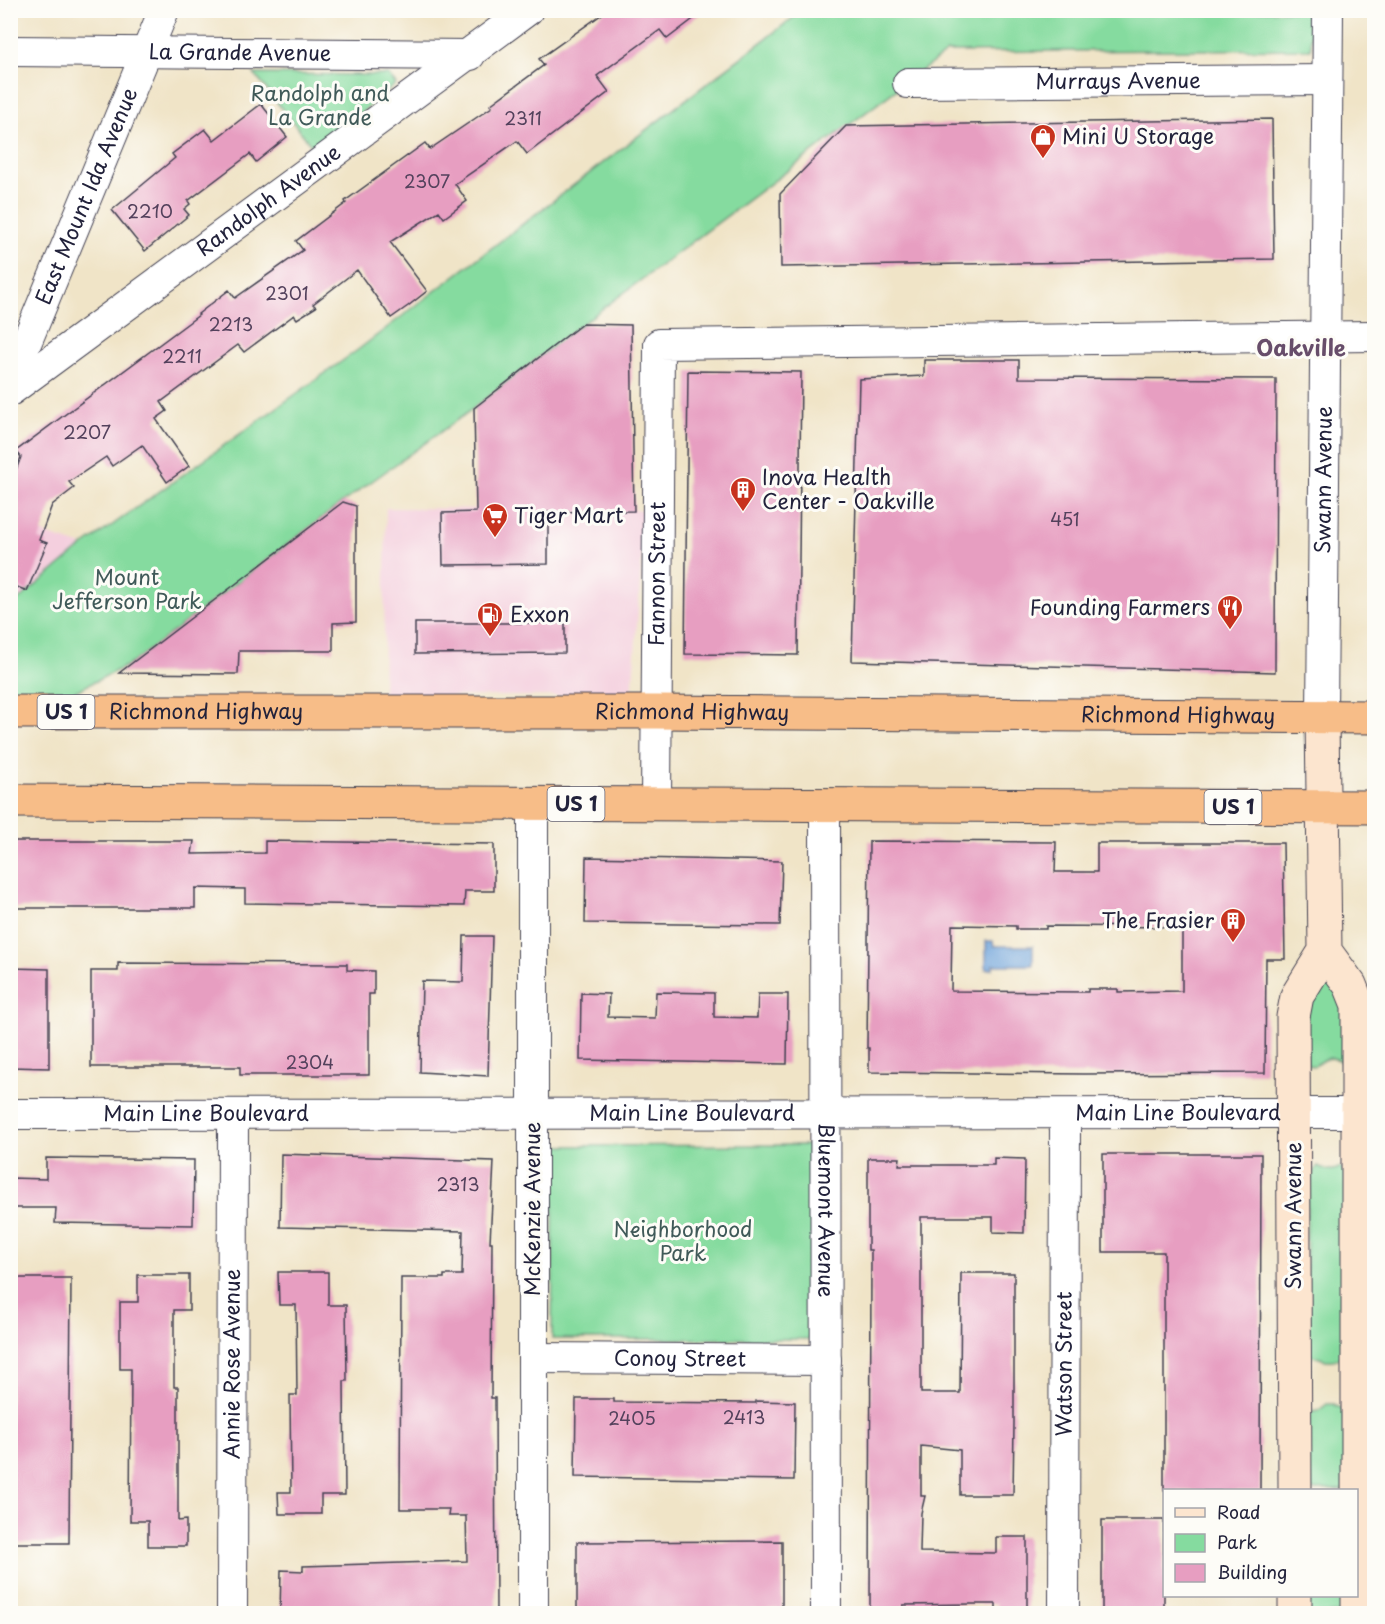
<svg xmlns="http://www.w3.org/2000/svg" width="1385" height="1624" font-family="'Playpen Sans',sans-serif">
  <style>
    .built { fill: #f4cfde }
    .green { fill: #85db9f; stroke: #547e6d; stroke-width: 1.5 }
    .water { fill: #6da2da; stroke: #48628a; stroke-width: 1.5 }
    .building { fill: #e79ec1; fill-rule: evenodd }
    .lines { fill: none; stroke-linecap: round; stroke-linejoin: round }
    .street-casing { stroke: #413f50; stroke-width: 32 }
    .secondary-casing { stroke: #413f50; stroke-width: 35 }
    .highway-casing { stroke: #413f50; stroke-width: 35 }
    .street { stroke: #fff; stroke-width: 30 }
    .secondary { stroke: #fce5cf; stroke-width: 33 }
    .highway { stroke: #f7bd88; stroke-width: 33 }
    .labels { text-anchor: middle; stroke-width: 6; stroke-linejoin: round; paint-order: stroke }
    .number-label { font-size: 18px; fill: #53415c }
    .shield { fill: #fdfcf7; stroke: #646373; stroke-width: 1.5 }
    .shield-label { font-size: 20px; font-weight: bold; fill: #22223b }
    .street-label { font-size: 21px; fill: #22223b; stroke: #fdfcf7 }
    .park-label { font-size: 21px; fill: #405a59; stroke: #fdfcf7 }
    .poi-label { font-size: 21px; fill: #22223b; stroke: #fdfcf7; text-anchor: start }
    .neighbourhood-label { font-size: 22px; font-weight: bold; fill: #674d6a; stroke: #fdfcf7 }
  </style>
  <rect width="100%" height="100%" fill="#fdfcf7"/>
  <filter id="ink" filterUnits="userSpaceOnUse"><feTurbulence type="fractalNoise" baseFrequency=".0167" numOctaves="2"/><feDisplacementMap in="SourceGraphic" scale="12" xChannelSelector="R" yChannelSelector="G"/><feConvolveMatrix kernelMatrix="1 2 1 2 8 2 1 2 1" color-interpolation-filters="sRGB"/></filter>
  <filter id="wash" filterUnits="userSpaceOnUse"><feTurbulence type="fractalNoise" baseFrequency=".008" numOctaves="4" result="noise"/><feDisplacementMap in="SourceGraphic" scale="24" xChannelSelector="R" yChannelSelector="G"/><feGaussianBlur stdDeviation="1.35" result="paint"/><feColorMatrix in="noise" values="0 0 0 0 0 0 0 0 0 0 0 0 0 0 0 0 0 1.4 0 .05"/><feComposite in="paint" operator="in"/></filter>
  <g filter="url(#wash)">
    <rect width="100%" height="100%" fill="#f0e4c7"/>
    <!-- built -->
    <path class="built" d="M386,508l259,2 -13,186h-249z
      M11,523l72,23 -72,60z"/>
    <!-- green -->
    <path class="green" d="M802,11h509v38l-364,3 -365,272 -108,84 -131,94 -211,161 -60,30 -61,-4v-83l72,-60 276,-197z
      M254,74l134,1 8,9 -80,67z
      M1324,977l29,22 -7,66c-11,-10 -21,-9 -31,1l-8,-1 -1,-56z
      M813,1145v194h-261l2,-193z
      M1318,1166c9,5 14,6 23,1l7,8 -2,179c-18,12 -21,4 -40,0l1,-181h5z
      M1327,1404h7l10,6 11,80h-49v-77l12,-2z
      M1306,1596h49v17l-49,1z"/>
    <!-- water -->
    <path class="water" d="M986,941h7l1,5h39v19h-40v4h-7z"/>
    <g id="blocks">
      <!-- building -->
      <path class="building" d="M608,10h97l-38,29 -7,-9 -63,46 12,16 -82,62 -10,-13 -62,43 12,17 -23,17 -5,-7 -49,31 37,49 -19,15 -17,12 -34,-48 -44,34 3,3 -19,12 -3,-4 -50,37 -6,-7 -77,57 6,9 -11,8 33,47 -22,16 -25,-37 -30,21 -6,-9 -37,25 5,6 -22,17 -13,35 8,3 -20,48 -17,-7v-98l11,-29 -5,-6 183,-136 -1,-1 31,-24 6,8 68,-48 -7,-9 50,-38 -1,-2 80,-58 5,6 62,-42 -2,-2 54,-40 -5,-6z
        M261,104l26,33 -31,25 -6,-8 -62,47 2,3 -6,5 5,6 -44,36 -33,-41 63,-52 -3,-4 33,-25 9,11z
        M1272,119l2,140 -493,8 -1,-73 66,-68z
        M582,324l49,1 3,186 -86,1v52l-105,1 -1,-52 34,-1 -2,-104z
        M924,360h95v18l257,1 -1,293 -423,-11 7,-282 65,-3z
        M688,371l113,1 -3,283 -113,-1z
        M343,502l13,4v116l-23,1v28h-94l-1,23 -119,-1z
        M415,623h150v30l-150,1z
        M10,841h184l-2,13 73,-1v-12l229,3v47h-29l-1,15 -219,-3v-14l-50,-1v20h-185z
        M869,841l187,1 -1,30h42v-29h186l2,116h-19l-1,114 -182,1 -214,-2v-24h-2zM952,925l64,1v3h30v-3l136,1v64l-64,1v-3h-30v3l-137,-1z
        M586,857l196,4 -2,64 -195,-2z
        M464,936h28l-4,140 -68,-4 2,-91 41,1z
        M118,963l229,1v6l27,1v23h-5v81h-129v-8h-149v-96h27z
        M10,968l39,1v99l-39,-1z
        M656,992l58,1v24l43,1 1,-24h30l-1,70 -207,-4 1,-67 28,1 -1,23 47,1z
        M281,1154l213,7 -4,81h2l-1,156h4l1,214 -216,2 1,-44 22,1v-5l164,-5 -1,-45h-18l1,-7h-49l1,-231h43v-3h18l1,-44 -183,-4z
        M1103,1154h158l-1,337h-96v-239h-61z
        M46,1158l148,2 -1,65 -138,-2 1,-15h-46v-30l36,1z
        M868,1158h32l-1,7h95v-7l31,1 -1,74 -31,-1v-15h-72v176h39l1,-120h53v149l-1,73h-53v-45l-39,-4v50h4l-4,17 -1,39 76,1v-16h31v74h-31v-7h-24l-69,1 -1,6h-32l1,-361h-3z
        M278,1272h50v33h18l1,76h-3l1,114h-24v19h-42l-1,-22h13l-1,-97h7l-1,-90h-17z
        M138,1275h51v35h-15v77h4v134l8,-1v26h-38v-25h-18l1,-152h-11v-67h18z
        M10,1278h61l-2,265h-59z
        M576,1399h38v3l142,1v-2l39,1 -1,78 -219,-3z
        M1102,1520h62v94h-62z
        M782,1541v68l-205,1v-68z"/>
    </g>
  </g>
  <g filter="url(#ink)">
    <use href="#blocks" fill-opacity="0" stroke="#413f50" stroke-width="1.5"/>
    <g class="lines">
      <defs>
        <g id="street">
          <path id="s1" d="M10,51l460,4"/>
          <path id="s2" d="M908,83l419,-3"/>
          <path id="s3" d="M10,382l154,-372"/>
          <path id="s4" d="M10,391l518,-381"/>
          <path id="s5" d="M1322,717l6,-707"/>
          <path d="M533,804v810"/>
          <path id="s6" d="M656,804l3,-460 715,-8"/>
          <path id="s7" d="M825,805l1,809"/>
          <path id="s8" d="M10,1114l1364,-1"/>
          <path id="s9" d="M533,1358l293,2"/>
          <path id="s10" d="M232,1614l1,-499"/>
          <path id="s11" d="M1064,1614l1,-500"/>
        </g>
        <path id="secondary" d="M1325,951l25,34 8,20v609
          M1295,1490l-2,-473 4,-21 28,-45 -3,-234
          M1295,1596v18"/>
        <g id="highway">
          <path id="s12" d="M10,712h646l718,5"/>
          <path d="M10,801l1364,6"/>
        </g>
      </defs>
      <!-- street casing -->
      <use href="#street" class="street-casing"/>
      <!-- secondary casing -->
      <use href="#secondary" class="secondary-casing"/>
      <!-- highway casing -->
      <use href="#highway" class="highway-casing"/>
      <!-- street -->
      <use href="#street" class="street"/>
      <!-- secondary -->
      <use href="#secondary" class="secondary"/>
      <!-- highway -->
      <use href="#highway" class="highway"/>
    </g>
  </g>
  <!-- icons -->
  <defs>
    <symbol id="shop-pin" viewBox="-11 -11 22 30"><path d="M0 17L-7.5 6A9.5 9.5 0 1 1 7.5 6Z" fill="#c8321e" stroke="#fdfcf7"/><path d="M-5-2.5h2.3a2.7 3.5 0 0 1 5.4 0H5L5.5 6h-11ZM-1.5-2.5h3a1.5 2.3 0 0 0-3 0Z" fill="#fff"/></symbol>
    <symbol id="building-pin" viewBox="-11 -11 22 30"><path d="M0 17L-7.5 6A9.5 9.5 0 1 1 7.5 6Z" fill="#c8321e" stroke="#fdfcf7"/><path d="M-4-6H4V6H1V3H-1V6H-4ZM-2.5-4.3h1.7v1.8h-1.7ZM.8-4.3h1.7v1.8H.8ZM-2.5-1h1.7V.8h-1.7ZM.8-1h1.7V.8H.8Z" fill="#fff"/></symbol>
    <symbol id="supermarket-pin" viewBox="-11 -11 22 30"><path d="M0 17L-7.5 6A9.5 9.5 0 1 1 7.5 6Z" fill="#c8321e" stroke="#fdfcf7"/><path d="M-6-5.5h2.5l.6 2H6L4.5 2H-2.5L-4.4-4H-6ZM-1.5 3.2a1.3 1.3 0 1 0 .1 0ZM3 3.2a1.3 1.3 0 1 0 .1 0Z" fill="#fff"/></symbol>
    <symbol id="restaurant-pin" viewBox="-11 -11 22 30"><path d="M0 17L-7.5 6A9.5 9.5 0 1 1 7.5 6Z" fill="#c8321e" stroke="#fdfcf7"/><path d="M-5-6h1v4h1v-4h1v4h1v-4h1v5L-1.5 .5V6h-2V.5L-5-1ZM5-6V6H3V1.5H1.5Q1.5-4 5-6Z" fill="#fff"/></symbol>
    <symbol id="fuel-pin" viewBox="-11 -11 22 30"><path d="M0 17L-7.5 6A9.5 9.5 0 1 1 7.5 6Z" fill="#c8321e" stroke="#fdfcf7"/><path d="M-5.5-6h7V0h2V4h1.3V-2.5L3-4.5l.8-.8L6-3V5H2.5V1h-1V6h-7ZM-4.2-4.7v3.2H.2V-4.7Z" fill="#fff"/></symbol>
  </defs>
  <g fill-rule="evenodd">
    <use href="#shop-pin" x="1028" y="122" width="30" height="40"/>
    <use href="#building-pin" x="728" y="475" width="30" height="40"/>
    <use href="#supermarket-pin" x="480" y="501" width="30" height="40"/>
    <use href="#restaurant-pin" x="1215" y="593" width="30" height="40"/>
    <use href="#fuel-pin" x="475" y="600" width="30" height="40"/>
    <use href="#building-pin" x="1218" y="906" width="30" height="40"/>
  </g>
  <g class="labels">
    <!-- number labels -->
    <g class="number-label">
      <text x="523" y="125">2311</text>
      <text x="427" y="188">2307</text>
      <text x="150" y="218">2210</text>
      <text x="287" y="300">2301</text>
      <text x="231" y="331">2213</text>
      <text x="182" y="363">2211</text>
      <text x="87" y="439">2207</text>
      <text x="1065" y="526">451</text>
      <text x="310" y="1069">2304</text>
      <text x="458" y="1191">2313</text>
      <text x="744" y="1424">2413</text>
      <text x="632" y="1425">2405</text>
    </g>
    <!-- shield labels -->
    <g class="shield">
      <rect x="37.5" y="695" width="57" height="34" rx="4.5"/>
      <rect x="547.5" y="787" width="57" height="34" rx="4.5"/>
      <rect x="1204.5" y="790" width="57" height="34" rx="4.5"/>
    </g>
    <g class="shield-label">
      <text x="66" y="719">US 1</text>
      <text x="576" y="811">US 1</text>
      <text x="1233" y="814">US 1</text>
    </g>
    <!-- street labels -->
    <g class="street-label">
      <text dy="7" stroke="none"><textPath href="#s1" startOffset="230">La Grande Avenue</textPath></text>
      <text dy="7" stroke="none"><textPath href="#s2" startOffset="210">Murrays Avenue</textPath></text>
      <text dy="7" stroke="none"><textPath href="#s3" startOffset="201">East Mount Ida Avenue</textPath></text>
      <text dy="7" stroke="none"><textPath href="#s4" startOffset="321">Randolph Avenue</textPath></text>
      <text dy="7" stroke="none"><textPath href="#s5" startOffset="237">Swann Avenue</textPath></text>
      <text dy="7" stroke="none"><textPath href="#s6" startOffset="230">Fannon Street</textPath></text>
      <text dy="7" stroke="none"><textPath href="#s12" startOffset="196">Richmond Highway</textPath></text>
      <text dy="7" stroke="none"><textPath href="#s12" startOffset="682">Richmond Highway</textPath></text>
      <text dy="7" stroke="none"><textPath href="#s12" startOffset="1168">Richmond Highway</textPath></text>
      <text dy="7" stroke="none"><textPath href="#s8" startOffset="682">Main Line Boulevard</textPath></text>
      <text dy="7" stroke="none"><textPath href="#s8" startOffset="1168">Main Line Boulevard</textPath></text>
      <text dy="7" stroke="none"><textPath href="#s8" startOffset="196">Main Line Boulevard</textPath></text>
      <text transform="translate(533 1209) rotate(-90)" y="7">McKenzie Avenue</text>
      <text dy="7" stroke="none"><textPath href="#s7" startOffset="405">Bluemont Avenue</textPath></text>
      <text transform="translate(1294 1216) rotate(-90)" y="7">Swann Avenue</text>
      <text dy="7" stroke="none"><textPath href="#s9" startOffset="147">Conoy Street</textPath></text>
      <text dy="7" stroke="none"><textPath href="#s10" startOffset="250">Annie Rose Avenue</textPath></text>
      <text dy="7" stroke="none"><textPath href="#s11" startOffset="250">Watson Street</textPath></text>
    </g>
    <!-- park labels -->
    <g class="park-label">
      <text x="320" y="101">Randolph and<tspan x="320" dy="24">La Grande</tspan></text>
      <text x="127" y="585">Mount<tspan x="127" dy="24">Jefferson Park</tspan></text>
      <text x="683" y="1237">Neighborhood<tspan x="683" dy="24">Park</tspan></text>
    </g>
    <!-- poi labels -->
    <g class="poi-label">
      <text x="1062" y="144">Mini U Storage</text>
      <text x="762" y="485">Inova Health<tspan x="762" dy="24">Center - Oakville</tspan></text>
      <text x="514" y="523">Tiger Mart</text>
      <text x="1210" y="615" text-anchor="end">Founding Farmers</text>
      <text x="510" y="622">Exxon</text>
      <text x="1214" y="928" text-anchor="end">The Frasier</text>
    </g>
    <!-- neighbourhood labels -->
    <g class="neighbourhood-label">
      <text x="1301" y="356">Oakville</text>
    </g>
  </g>
  <!-- margin -->
  <rect width="1385" height="1624" fill="none" stroke="#fdfcf7" stroke-width="36"/>
  <!-- legend -->
  <rect x="1163" y="1489" width="195" height="108" fill="#fdfcf7" stroke="#a5a5ac" stroke-width="1.5"/>
  <rect x="1175" y="1508" width="30" height="9" fill="#fce5cf" stroke="#a5a5ac" stroke-width="1.5"/>
  <text x="1217" y="1519" font-size="18" fill="#22223b">Road</text>
  <rect x="1175" y="1534" width="30" height="18" fill="#85db9f" stroke="#a5a5ac" stroke-width="1.5"/>
  <text x="1217" y="1549" font-size="18" fill="#22223b">Park</text>
  <rect x="1175" y="1564" width="30" height="18" fill="#e79ec1" stroke="#a5a5ac" stroke-width="1.5"/>
  <text x="1217" y="1579" font-size="18" fill="#22223b">Building</text>
</svg>
